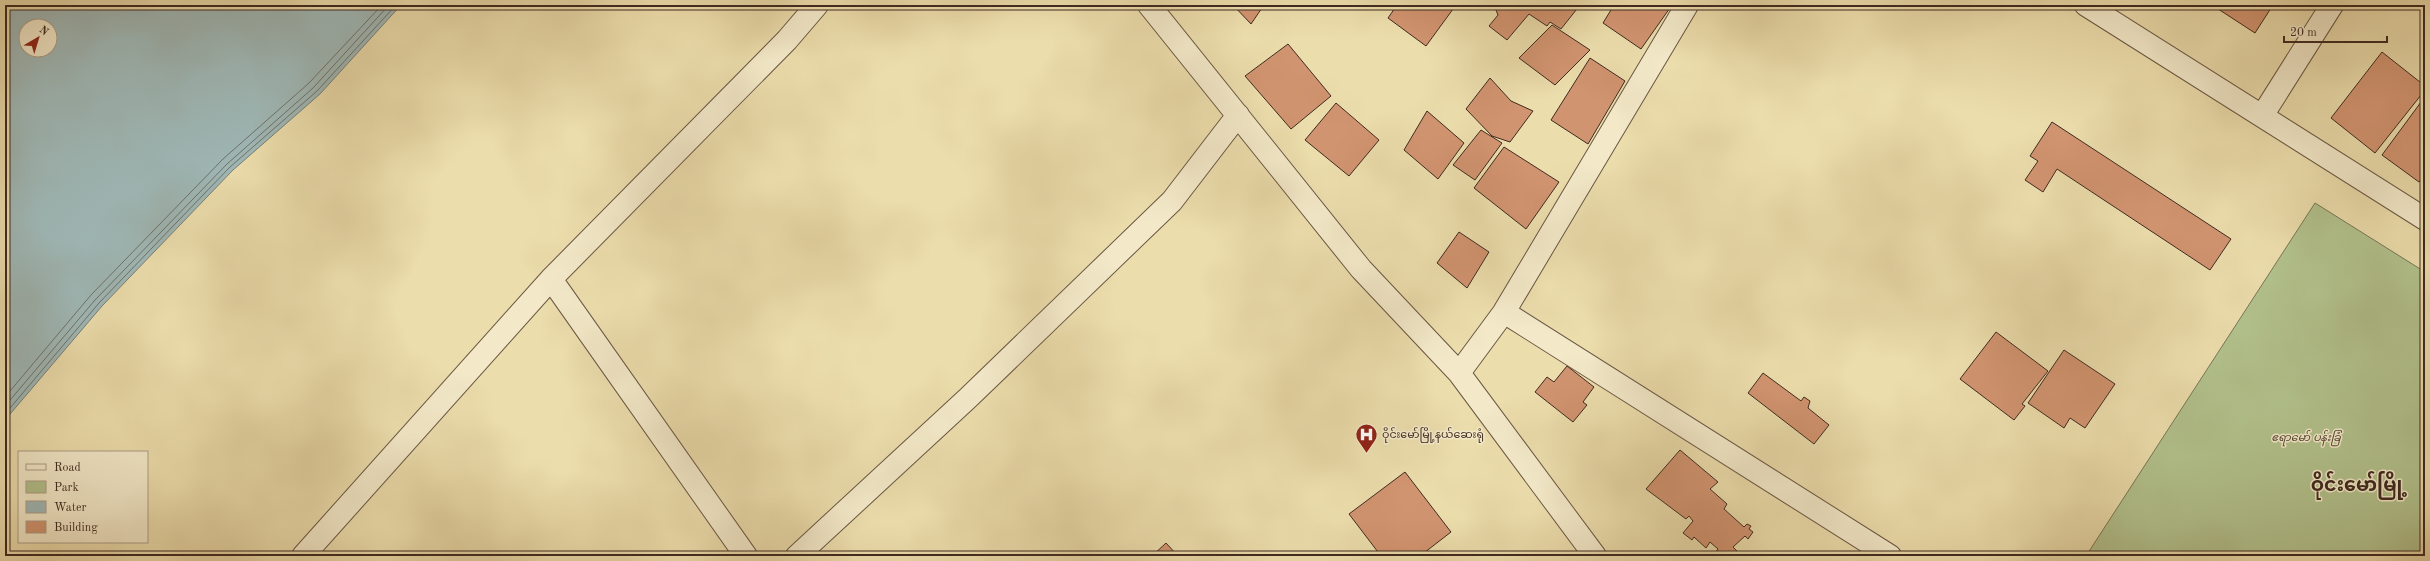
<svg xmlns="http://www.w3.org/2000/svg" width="2430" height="561" font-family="'Old Standard TT','Noto Sans Myanmar',serif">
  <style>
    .green { fill: #b2c28d; stroke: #787656 }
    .water { fill: #9fb8b6; stroke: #797f7a; fill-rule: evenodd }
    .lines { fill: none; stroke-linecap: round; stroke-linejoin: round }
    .shore { stroke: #6f716b; stroke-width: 1 }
    .building { fill: #d19470; stroke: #3f2a20 }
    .minor-casing { stroke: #6a5743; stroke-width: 24 }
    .minor { stroke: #f3e9c9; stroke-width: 22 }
    .labels { text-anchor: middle; stroke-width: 3; stroke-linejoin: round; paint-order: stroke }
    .poi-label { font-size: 11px; fill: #3f2a20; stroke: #f3e9c9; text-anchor: start }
    .park-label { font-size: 11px; font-style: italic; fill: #564836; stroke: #f3e9c9 }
    .town-label { font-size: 19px; font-weight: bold; fill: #3f2a20; stroke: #f3e9c9 }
  </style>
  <rect width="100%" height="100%" fill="#ecddac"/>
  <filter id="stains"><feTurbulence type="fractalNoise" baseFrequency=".005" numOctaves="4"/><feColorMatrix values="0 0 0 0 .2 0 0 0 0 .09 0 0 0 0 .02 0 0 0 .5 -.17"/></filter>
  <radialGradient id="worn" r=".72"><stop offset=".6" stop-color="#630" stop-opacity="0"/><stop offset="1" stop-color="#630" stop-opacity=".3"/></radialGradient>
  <!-- green -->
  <path class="green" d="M2315,203l110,69v284h-339z"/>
  <!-- water -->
  <path class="water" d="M5,5h396l-81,89 -87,76 -131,136 -97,114zM26,26h24v24h-24z"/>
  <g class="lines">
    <!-- shore -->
    <path class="shore" d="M5,397l86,-102 132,-136 86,-76 73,-78
      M5,406l90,-106 132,-136 86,-76 76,-83
      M5,414l94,-111 131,-136 87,-76 79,-86"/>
  </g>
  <!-- building -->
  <path class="building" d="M1233,5h31l-13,19z
    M1397,5h59l-30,41 -38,-28z
    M1500,5h80l-19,24 -11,-7 -3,4 -18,-12 -22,26 -18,-14 9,-11 -2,-5z
    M1614,5h58l-31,44 -38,-26z
    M2212,5h61l-18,28z
    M1552,25l38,25 -35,35 -36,-27z
    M1288,44l43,52 -40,33 -46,-53z
    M2382,52l43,34v4l-50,63 -44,-35z
    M1590,58l35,23 -37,63 -37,-24z
    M1490,78l21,23 22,10 -23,31 -18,-6 -26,-27z
    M2424,98l1,42 -4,6 4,3v25l-6,8 -37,-27z
    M1336,103l43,37 -30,36 -44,-36z
    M1427,111l37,32 -26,36 -34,-29z
    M2052,122l179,117 -21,31 -153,-101 -14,23 -18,-12 13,-19 -8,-5z
    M1481,130l21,13 -27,37 -22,-15z
    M1504,147l55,35 -33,47 -52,-41z
    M1459,232l30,20 -22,36 -30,-25z
    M1996,332l52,39 -26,33 3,2 -11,14 -54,-41z
    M2064,350l51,34 -30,44 -15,-10 -6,10 -36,-25z
    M1567,366l27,21 -11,15 4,3 -14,17 -38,-30 12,-15 7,5z
    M1763,373l38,28 3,-4 6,4 -2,7 21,17 -15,19 -66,-51z
    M1680,450l38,32 -8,7 17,15 -3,5 20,18 3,-3 4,2 -2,3 4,3 -5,7 -3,-3 -12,11 9,9h-24l-3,-3 3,-4 -8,-7 -4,6 -12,-11 -2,3 -9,-7 10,-12 -4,-5 -3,3 -40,-30z
    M1405,472l46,60 -31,24h-39l-32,-42z
    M1166,543l12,13h-26z"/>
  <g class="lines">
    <defs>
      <path id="minor" d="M1149,5l212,264 98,104 136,183
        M2086,5l339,214
        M2262,116l70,-111
        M551,279l195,277
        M1504,312l386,244
        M1459,373l45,-61 183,-307
        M303,556l248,-277 236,-239 30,-35
        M797,556l171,-158 204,-197 66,-86"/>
    </defs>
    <!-- minor casing -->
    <use href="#minor" class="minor-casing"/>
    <!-- minor -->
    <use href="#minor" class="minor"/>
  </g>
  <!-- icons -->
  <defs>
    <symbol id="hospital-pin" viewBox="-11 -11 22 30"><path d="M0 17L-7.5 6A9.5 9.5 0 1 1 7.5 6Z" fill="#8f2418" stroke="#f3e9c9"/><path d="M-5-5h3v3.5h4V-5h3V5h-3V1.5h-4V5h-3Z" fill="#fff"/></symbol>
  </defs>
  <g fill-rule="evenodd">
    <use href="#hospital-pin" x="1354" y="422" width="25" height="34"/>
  </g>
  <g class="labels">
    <!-- poi labels -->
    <g class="poi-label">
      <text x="1382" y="438">ဝိုင်းမော်မြို့နယ်ဆေးရုံ</text>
    </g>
    <!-- park labels -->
    <g class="park-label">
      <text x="2306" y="441">ဧရာမော် ပန်းခြံ</text>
    </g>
    <!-- town labels -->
    <g class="town-label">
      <text x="2359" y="491">ဝိုင်းမော်မြို့</text>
    </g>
  </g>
  <!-- margin -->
  <rect width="2430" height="561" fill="none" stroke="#ecddac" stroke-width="20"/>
  <rect x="6" y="6" width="2418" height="549" fill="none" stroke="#3f2a20" stroke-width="2"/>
  <rect x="10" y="10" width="2410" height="541" fill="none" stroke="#3f2a20"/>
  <!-- legend -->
  <rect x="18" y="451" width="130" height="92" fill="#f3e9c9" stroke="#ab9d85"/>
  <rect x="26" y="464" width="20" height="6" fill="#f3e9c9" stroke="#ab9d85"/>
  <text x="54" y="471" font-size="12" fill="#3f2a20">Road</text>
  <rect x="26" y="481" width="20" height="12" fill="#b2c28d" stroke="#ab9d85"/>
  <text x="54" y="491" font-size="12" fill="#3f2a20">Park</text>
  <rect x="26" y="501" width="20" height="12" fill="#9fb8b6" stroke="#ab9d85"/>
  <text x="54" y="511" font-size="12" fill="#3f2a20">Water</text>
  <rect x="26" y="521" width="20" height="12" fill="#d19470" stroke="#ab9d85"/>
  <text x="54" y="531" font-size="12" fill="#3f2a20">Building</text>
  <!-- north arrow -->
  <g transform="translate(38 38) rotate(38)"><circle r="19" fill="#f3e9c9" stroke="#ab9d85"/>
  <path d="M0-3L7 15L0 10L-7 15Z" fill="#8f2418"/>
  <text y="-6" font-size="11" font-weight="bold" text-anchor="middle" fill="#3f2a20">N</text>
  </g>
  <!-- scale -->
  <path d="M2284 36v6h103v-6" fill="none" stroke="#3f2a20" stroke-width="2"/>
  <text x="2290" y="36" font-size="12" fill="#3f2a20" stroke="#f3e9c9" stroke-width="3" paint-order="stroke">20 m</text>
  <rect width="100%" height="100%" filter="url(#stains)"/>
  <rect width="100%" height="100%" fill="url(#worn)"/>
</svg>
